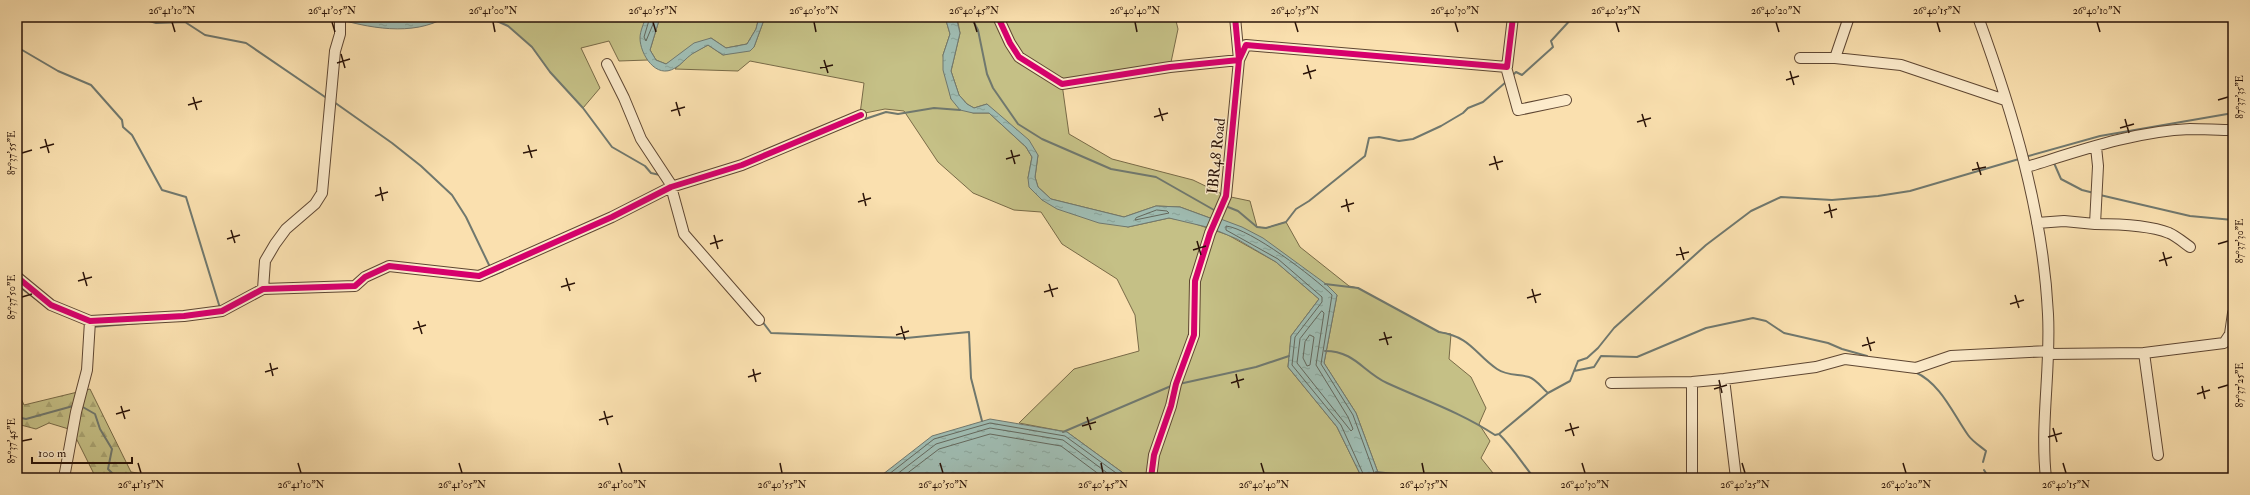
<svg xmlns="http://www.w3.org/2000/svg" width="2250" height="495" font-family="'IM FELL Double Pica',serif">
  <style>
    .grass { fill: #c5c086; stroke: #786a47 }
    .forest { fill: url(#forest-firs); stroke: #786a47 }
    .water { fill: url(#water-ripples); stroke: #70786e }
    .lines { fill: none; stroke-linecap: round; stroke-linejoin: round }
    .shore { stroke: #64685d; stroke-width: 1 }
    .stream { stroke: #70786e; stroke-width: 2 }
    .minor-casing { stroke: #5e4632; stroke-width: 12 }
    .minor { stroke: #fcebcb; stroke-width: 10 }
    .cycleway-casing { stroke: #fcebcb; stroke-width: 8 }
    .cycleway { stroke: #d6006c; stroke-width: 6 }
    .ticks { fill: none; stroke: #2a1308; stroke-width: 1.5 }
    .labels { text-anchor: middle; stroke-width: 3; stroke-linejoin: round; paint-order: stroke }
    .street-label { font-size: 15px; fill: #2a1308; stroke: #fcebcb }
    .neatline { fill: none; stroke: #2a1308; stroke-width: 1.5 }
    .ticks-label { font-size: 10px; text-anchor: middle; fill: #2a1308 }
  </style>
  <defs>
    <pattern id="forest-firs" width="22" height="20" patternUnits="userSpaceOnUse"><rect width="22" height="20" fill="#c5c086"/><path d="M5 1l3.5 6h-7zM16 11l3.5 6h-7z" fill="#a9a472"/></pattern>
    <pattern id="water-ripples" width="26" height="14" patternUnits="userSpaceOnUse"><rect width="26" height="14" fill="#9fbcb2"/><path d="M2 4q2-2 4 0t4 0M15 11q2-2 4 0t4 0" fill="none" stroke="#89a198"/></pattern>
  </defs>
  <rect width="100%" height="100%" fill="#fae0af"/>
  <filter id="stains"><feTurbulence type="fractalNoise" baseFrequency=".005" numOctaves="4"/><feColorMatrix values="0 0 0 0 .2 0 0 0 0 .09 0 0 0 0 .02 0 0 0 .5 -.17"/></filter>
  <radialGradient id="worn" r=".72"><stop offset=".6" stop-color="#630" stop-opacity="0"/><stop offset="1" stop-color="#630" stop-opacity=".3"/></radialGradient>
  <!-- grass -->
  <path class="grass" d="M488,17h158c-5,17 -6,27 2,43l-29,1 -10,-20 -28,7 19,40 -17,20 -33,-36 -18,-25 -24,-21z
    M660,17h99l-3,12 -9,15 -21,4 -15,-10 -45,26 -10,-4 -6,-10z
    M765,17h180l5,17 -7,21 8,44 22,14h16l37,34 6,10 -4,21 14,22 86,27 41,-9 18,3 41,14 48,27 43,37 -28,37 -3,31 49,60 25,51h-232l-63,-46 -48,-9 55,-54 65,-18 -4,-36 -18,-36 -55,-35 -21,-32 -27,-2 -41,-17 -35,-31 -34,-51 -19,-2 -25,5 4,-31 -114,-22 -12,10 -63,-2 16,-15 17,-9 15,10 31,-8z
    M957,17h218l3,12 -8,38 -108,17 7,50 43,25 81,21 33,16 24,5 7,26 9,1 20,-6 14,25 49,39 9,2 81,44 12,2 -2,25 22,18 15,31 -7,16 11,17 -9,17 16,20h-117l-24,-65 -32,-50 13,-68 -119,-77h-8l-30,-11 -24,-1 -32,11 -73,-18 -13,-12 -3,-10 3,-22 -51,-51 -13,4 -7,-4 -8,-9 -8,-24 9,-38z"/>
  <!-- forest -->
  <path class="forest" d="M90,389l41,83 38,6h-73l-24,-48 -23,-7 -13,6 -19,-5v-34l7,15z"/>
  <!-- water -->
  <path class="water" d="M332,17h35l38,4 18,-4h23c-33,20 -79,11 -114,0z
    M646,17h14l-10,33 6,10 10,4 28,-21 17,-5 15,10 21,-4 9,-15 3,-12h6l-11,30 -4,4 -27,4 -15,-10c-5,3 -11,6 -16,9 -6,4 -11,11 -17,14 -19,12 -35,-14 -35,-30 0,-7 4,-15 6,-21z
    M945,17h11l4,16 -9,38 8,24 8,9 7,4 13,-4 42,36 9,15 -3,22 3,10 13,12 73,18 32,-11 24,1 30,11h8l24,9 21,11 63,46 11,11 -13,68 32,50 24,65h-18l-25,-51 -49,-60 3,-31 28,-37 -43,-37 -39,-23 -26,-11 -42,-10 -41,9 -29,-4 -42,-14 -15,-9 -13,-13 -1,-9 4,-21 -6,-10 -37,-34h-16l-13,-3 -9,-11 -8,-29v-15l7,-21z
    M990,419l77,13 63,46h-252l54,-42z"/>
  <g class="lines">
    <!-- shore -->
    <path class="shore" d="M650,17l-6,20 2,4 10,-24
      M1157,210l10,1 2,2 -34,7 1,-2z
      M1322,311l2,2 -8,52 32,52 5,12 -2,2 -54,-68 3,-24z
      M1310,335l4,2 -4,28 -3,1 -4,-8 2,-16z
      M884,478l50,-39 56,-16 75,13 58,42
      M892,478l44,-34 54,-16 73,12 51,38
      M901,478l38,-29 51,-15 71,12 43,32
      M1365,478l-24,-53 -49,-60 3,-28 27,-35v-5l-44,-38 -52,-29v-4c25,3 88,51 106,69l-11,69 32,51 23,63"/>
    <!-- stream -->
    <path class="stream" d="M136,17l20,6 29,-1 20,13 41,8 82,56
      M488,17l20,9 24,21 18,25 33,36 29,39 33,19 6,7 9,2
      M971,17l7,13 9,44 6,14 25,36 24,15 69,30 45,8 58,33
      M17,47l41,24 33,14 31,35 1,7 9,8 30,55 24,7 34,111
      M1512,76l4,-4 6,3 31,-28 -2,-6 22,-24
      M334,102l58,41 29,23 31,29 14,22 24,50
      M865,119l21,-7 12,2 36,-6 26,2
      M2025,157l75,-21 133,-23
      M2054,163l7,16 21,11 12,3
      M2100,195l90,21 43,4
      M1228,207l10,4 19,16 9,1 20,-6 10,-13 13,-8 56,-45 4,-18 10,-1 20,4 14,-2 28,-13 22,-13 5,-5 15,-6 23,-20
      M491,276l12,-5
      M1325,284l33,4 81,44c32,5 35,21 58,37 10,7 22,5 32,8 7,2 14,12 19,16
      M17,285l31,23
      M762,321l9,12 135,5 63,-6 2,46 11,43
      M92,327l48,-4
      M1325,351c30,0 38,21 62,32 37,17 73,29 108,52l4,-1 49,-41 22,-12 8,-20 9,-3 11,-10 16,-20 92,-83 45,-34 30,-14 51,3 46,-4 32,-5 109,-32
      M1574,371l20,-4 7,-11 36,1 69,-29 47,-10 13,3 18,12 44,10 14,6 25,7
      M1915,372c26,12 37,40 53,63 4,6 12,11 18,16l-3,11
      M1179,384l77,-17 33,-11
      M81,406l14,8 5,15 12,20 -4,20 9,9
      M17,417l9,2 47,-13
      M1063,432l108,-46
      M1499,434c14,14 23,29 35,44
      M1984,470l5,8
      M1376,472l28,3 15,-1 21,4"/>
    <defs>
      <path id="minor" d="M998,17l12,26 9,14 43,27 108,-17 69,-7 7,-15 261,22 6,-50
        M1978,17c35,96 65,195 70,297 3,54 -8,110 -2,164
        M1800,58h35l66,7 104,35
        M1835,58l14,-41
        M607,64l17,34 17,41 29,44 14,51 75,86
        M1506,67l12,43 48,-10
        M2096,147l2,19 -3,58c21,0 54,1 74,9 7,3 14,9 21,14
        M2027,167c52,-16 108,-36 163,-38 14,0 29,1 43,1
        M2037,223l27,-2 31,3
        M17,277l34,28 39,16 94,-5 38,-5 41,-22 92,-3 10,-9 24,-11 90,10 133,-59 59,-30 71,-22 119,-50
        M263,289l2,-28 10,-17 11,-15 29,-25 7,-11 13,-142 5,-17v-17
        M2144,353l14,102
        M2049,354l95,-1 80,-10 6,-9 3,-21
        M1724,379l12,99
        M1611,383l81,-1 32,-3 92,-12 29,-8 71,9 35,-12 98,-5
        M64,478l12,-66 11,-42 3,-49
        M1151,478l3,-23 17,-49 5,-22 18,-49 1,-54 15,-48 16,-37 13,-136 -4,-43
        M1692,478v-96"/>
    </defs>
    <!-- minor casing -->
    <use href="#minor" class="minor-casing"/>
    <!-- minor -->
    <use href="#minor" class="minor"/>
    <defs>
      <path id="cycleway" d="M998,17l12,26 9,14 43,27 108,-17 69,-7 7,-15 261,22 6,-50
        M17,277l34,28 39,16 94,-5 38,-5 41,-22 92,-3 10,-9 24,-11 90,10 133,-59 59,-30 71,-22 119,-50
        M1151,478l3,-23 17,-49 5,-22 18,-49 1,-54 15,-48 16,-37 13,-136 -4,-43"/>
    </defs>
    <!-- cycleway casing -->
    <use href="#cycleway" class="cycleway-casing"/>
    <!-- cycleway -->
    <use href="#cycleway" class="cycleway"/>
  </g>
  <!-- ticks -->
  <path class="ticks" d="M172,22l3,10M332,22l3,10M493,22l2,10M653,22l3,10M814,22l2,10M974,22l3,10M1135,22l2,10M1295,22l3,10M1455,22l3,10M1616,22l3,10M1776,22l3,10M1937,22l3,10M2097,22l3,10M341,54l4,14M824,60l4,13M337,63l13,-4M1307,65l4,14M820,68l13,-3M1790,71l4,14M1303,74l13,-4M1786,80l13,-4M193,97l4,13M2218,100l10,-3M676,102l4,14M188,105l14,-4M1159,108l4,13M671,111l14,-4M1642,114l4,13M1154,117l14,-4M2125,119l4,14M1637,122l14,-4M2120,128l14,-4M45,139l4,14M528,145l4,13M40,148l14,-4M1011,150l4,14M22,153l10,-3M523,153l14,-3M1494,156l4,14M1006,159l14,-4M1977,162l4,13M1489,165l14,-4M1972,170l14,-3M380,187l3,14M863,193l3,13M375,196l13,-4M1346,199l3,13M858,202l13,-4M1829,204l3,14M1341,207l13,-4M1824,213l13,-4M231,230l4,13M714,235l4,14M227,239l13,-4M1197,241l4,14M710,244l13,-4M2218,244l10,-3M1680,247l4,13M1193,250l13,-4M2163,252l4,14M1676,255l13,-3M2159,261l13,-4M83,272l4,14M566,278l4,13M78,281l14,-4M1049,284l4,13M561,287l14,-4M1532,289l4,14M1044,292l14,-4M2015,295l4,13M22,297l10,-3M1527,298l14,-4M2010,304l14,-4M418,321l4,13M901,326l4,14M413,329l13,-4M1384,332l4,13M896,335l13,-4M1867,337l4,14M1379,340l13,-3M1862,346l13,-4M270,363l3,13M753,369l3,13M265,372l13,-4M1236,374l3,14M748,377l13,-4M1719,380l3,13M1231,383l13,-4M2202,386l3,13M2218,388l10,-3M1714,389l13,-4M2197,394l13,-4M121,406l4,13M604,411l4,14M116,414l14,-4M1087,417l4,13M599,420l14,-4M1570,423l4,13M1082,426l14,-4M2053,428l4,14M1565,431l14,-4M2048,437l14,-4M22,441l10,-2M138,463l3,10M298,463l3,10M459,463l3,10M619,463l3,10M780,463l2,10M940,463l3,10M1101,463l2,10M1261,463l3,10M1422,463l2,10M1582,463l3,10M1742,463l3,10M1903,463l3,10M2063,463l3,10"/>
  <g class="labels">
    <!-- street labels -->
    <g class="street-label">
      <text transform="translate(1216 156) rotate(-84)" y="5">IBR48 Road</text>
    </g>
  </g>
  <!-- margin -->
  <rect width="2250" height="495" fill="none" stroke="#fae0af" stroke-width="44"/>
  <!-- scale -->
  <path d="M32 457v6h100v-6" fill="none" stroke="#2a1308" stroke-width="2"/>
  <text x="38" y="457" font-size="12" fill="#2a1308" stroke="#fcebcb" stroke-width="3" paint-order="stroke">100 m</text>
  <rect x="22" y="22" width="2206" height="451" class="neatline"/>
  <g class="ticks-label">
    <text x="172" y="14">26°41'10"N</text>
    <text x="332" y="14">26°41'05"N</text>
    <text x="493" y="14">26°41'00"N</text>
    <text x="653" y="14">26°40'55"N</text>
    <text x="814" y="14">26°40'50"N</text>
    <text x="974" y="14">26°40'45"N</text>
    <text x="1135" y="14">26°40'40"N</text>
    <text x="1295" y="14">26°40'35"N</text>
    <text x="1455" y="14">26°40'30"N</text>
    <text x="1616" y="14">26°40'25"N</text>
    <text x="1776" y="14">26°40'20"N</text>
    <text x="1937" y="14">26°40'15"N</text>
    <text x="2097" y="14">26°40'10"N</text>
    <text transform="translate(2239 97) rotate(-90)" y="4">87°37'35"E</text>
    <text transform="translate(11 153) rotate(-90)" y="4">87°37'55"E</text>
    <text transform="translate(2239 241) rotate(-90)" y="4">87°37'30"E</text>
    <text transform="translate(11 297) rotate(-90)" y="4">87°37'50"E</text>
    <text transform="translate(2239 385) rotate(-90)" y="4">87°37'25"E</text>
    <text transform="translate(11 441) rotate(-90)" y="4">87°37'45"E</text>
    <text x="141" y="488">26°41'15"N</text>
    <text x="301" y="488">26°41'10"N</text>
    <text x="462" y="488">26°41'05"N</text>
    <text x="622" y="488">26°41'00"N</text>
    <text x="782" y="488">26°40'55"N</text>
    <text x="943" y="488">26°40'50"N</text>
    <text x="1103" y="488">26°40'45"N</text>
    <text x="1264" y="488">26°40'40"N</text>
    <text x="1424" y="488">26°40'35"N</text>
    <text x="1585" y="488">26°40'30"N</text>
    <text x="1745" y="488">26°40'25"N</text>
    <text x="1906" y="488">26°40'20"N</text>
    <text x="2066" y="488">26°40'15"N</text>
  </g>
  <rect width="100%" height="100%" filter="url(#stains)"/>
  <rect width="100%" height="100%" fill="url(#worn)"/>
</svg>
